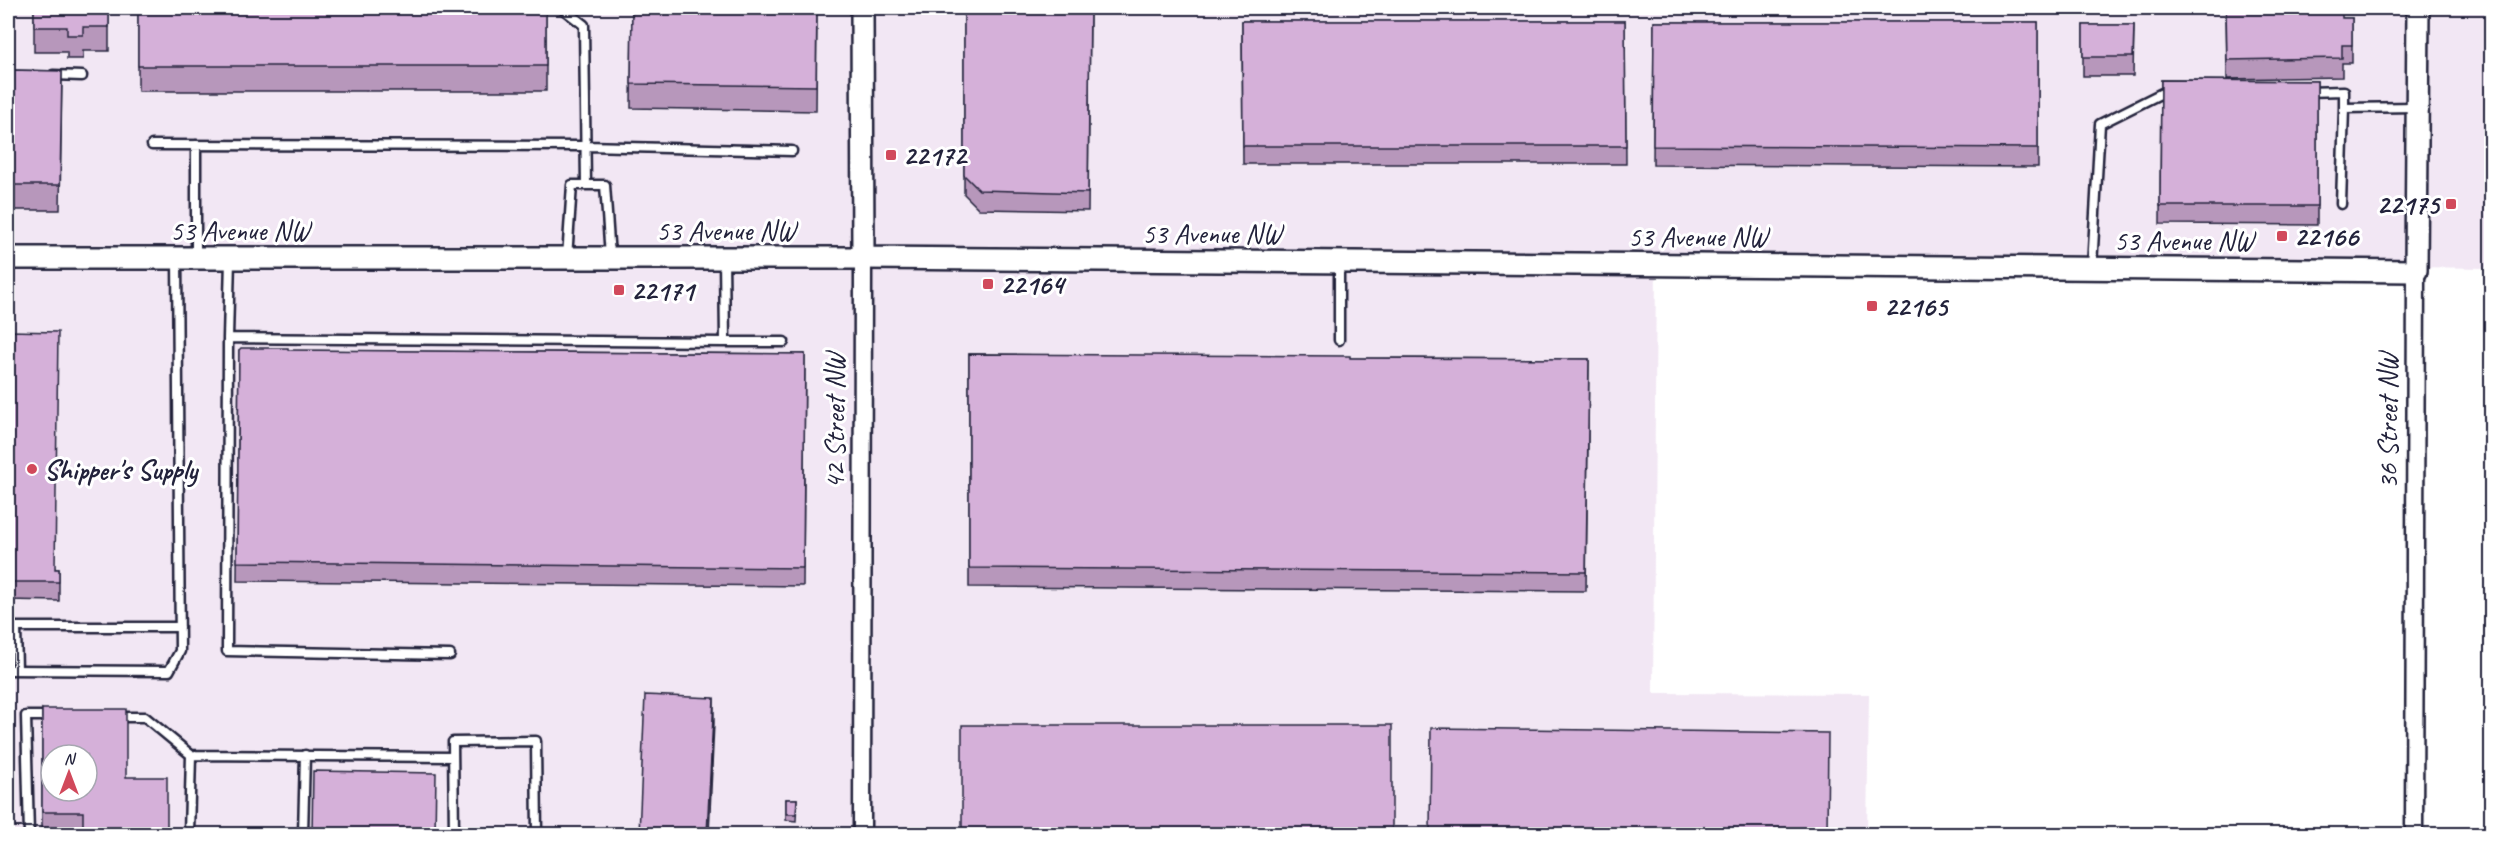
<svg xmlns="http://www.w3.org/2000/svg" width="2499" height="842" font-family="Caveat,sans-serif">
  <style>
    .built { fill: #f2e7f4; fill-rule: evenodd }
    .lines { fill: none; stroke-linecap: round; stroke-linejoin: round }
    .service-casing { stroke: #22223b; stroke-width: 13 }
    .minor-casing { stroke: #22223b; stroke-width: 21 }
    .tertiary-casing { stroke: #22223b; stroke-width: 26 }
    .service { stroke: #fff; stroke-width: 8 }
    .minor { stroke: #fff; stroke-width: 16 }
    .tertiary { stroke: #fff; stroke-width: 21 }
    .wall { fill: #b797bb; stroke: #22223b; stroke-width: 1.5 }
    .shaded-wall { fill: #957b98; stroke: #22223b; stroke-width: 1.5 }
    .building { fill: #d5b0d9; stroke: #22223b; stroke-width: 1.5; fill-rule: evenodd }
    .poi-dot { fill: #d1495b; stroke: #fff; stroke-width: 2 }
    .labels { text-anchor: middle; stroke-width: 6; stroke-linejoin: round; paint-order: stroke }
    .poi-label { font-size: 28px; font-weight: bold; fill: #22223b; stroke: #fff; text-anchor: start }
    .street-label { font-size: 28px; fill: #22223b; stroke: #fff }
  </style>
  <rect width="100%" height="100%" fill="#fff"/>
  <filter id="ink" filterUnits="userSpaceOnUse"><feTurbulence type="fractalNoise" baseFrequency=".0167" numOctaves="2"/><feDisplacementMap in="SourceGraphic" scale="12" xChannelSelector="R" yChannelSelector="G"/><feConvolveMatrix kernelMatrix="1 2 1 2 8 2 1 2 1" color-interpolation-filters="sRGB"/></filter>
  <g filter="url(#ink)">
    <!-- built -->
    <path class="built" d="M8,8h2483v260l-835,-10 -3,435 216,1 -2,140h-1859zM51,755h36v36h-36z"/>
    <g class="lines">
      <defs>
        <path id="service" d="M562,8l22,17 2,160
          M53,75l29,1
          M2306,92l38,-1v17
          M152,145l434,1 206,5
          M196,145v113
          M2341,204l3,-96 73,-1
          M567,258l5,-73h33l5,72
          M230,259l-2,79 497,4 -1,-84
          M2092,267l8,-143 62,-31h8
          M228,338l-1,313 223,4
          M1339,340v-78
          M725,342h59
          M8,627h172
          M16,627l1,43
          M8,670l161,1 11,-20 -3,-392
          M115,717h30l46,38 -2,79
          M191,755l262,2
          M29,834l-3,-118h25
          M303,834l2,-79
          M454,834l-1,-92 83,-1 1,93"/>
        <path id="minor" d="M862,834l1,-576
          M2414,834l2,-563"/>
        <path id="tertiary" d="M862,8l1,250
          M8,258h855l1553,13 2,-263"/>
      </defs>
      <!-- service casing -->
      <use href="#service" class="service-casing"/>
      <!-- minor casing -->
      <use href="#minor" class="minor-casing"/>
      <!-- tertiary casing -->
      <use href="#tertiary" class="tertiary-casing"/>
      <!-- service -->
      <use href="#service" class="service"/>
      <!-- minor -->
      <use href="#minor" class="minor"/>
      <!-- tertiary -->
      <use href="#tertiary" class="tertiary"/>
    </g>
    <!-- wall -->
    <path class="wall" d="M34,8h75v43h-26v8h-16v-7h-33z
      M138,8h408v83h-408z
      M632,8h185l-1,103 -185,-3z
      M964,8h126l-2,203 -109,-2 -15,-15z
      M2226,8l116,10h10v45h-10v14l-115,2z
      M1242,21h383l1,143h-383z
      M1654,22h384v145l-385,-2z
      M2083,25h51l-1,51h-50z
      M8,70l54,1 -2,139h-52z
      M2161,80l156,1v144l-157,-1z
      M8,331l47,238h4v32l-51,-1z
      M239,350l566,4 -2,232 -566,-5z
      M969,354l381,4 239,1 -3,232 -617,-4z
      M42,709l84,68 41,57h-125z
      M786,799h11l-1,22 -10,-1z"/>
    <!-- shaded-wall -->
    <path class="shaded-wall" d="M714,698v25l-5,111h-2z"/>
    <!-- building -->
    <path class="building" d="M34,8h75v19h-26v8h-16v-8h-33z
      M138,8h408v58h-408z
      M632,8h185l-1,78 -185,-2z
      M964,8h126l-2,185 -109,-3 -15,-15z
      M2226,8h116v10h10v27h-10v13l-115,2z
      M1242,21h383l1,125h-383z
      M1654,22h384v126l-385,-2z
      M2083,25h51l-1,32h-50z
      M8,70l54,1 -2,114h-52z
      M2161,80l156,1v125h-157z
      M8,331l50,1 -3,237h4v13h-51z
      M241,348h47v2l517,4 -2,214 -566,-6 2,-212z
      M969,354l381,2v2l239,1 -3,213 -617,-4z
      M645,695l69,3 -7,136h-68z
      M42,709h84v68h41v57h-84v-22h-41zM51,755h36v36h-36z
      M962,725h430v109h-430z
      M1431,728l397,5 -1,101h-397z
      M313,771l123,2 -1,61h-123z
      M786,799h11l-1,15h-10z"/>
  </g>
  <!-- markers -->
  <g class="poi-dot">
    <rect x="885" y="149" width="12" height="12" rx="3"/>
    <rect x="2445" y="198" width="12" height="12" rx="3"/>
    <rect x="2276" y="230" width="12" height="12" rx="3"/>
    <rect x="982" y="278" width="12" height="12" rx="3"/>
    <rect x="613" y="284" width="12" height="12" rx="3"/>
    <rect x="1866" y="300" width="12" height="12" rx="3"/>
    <circle cx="32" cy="469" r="6"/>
  </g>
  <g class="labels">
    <!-- poi labels -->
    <g class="poi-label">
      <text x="903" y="165">22172</text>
      <text x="2439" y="214" text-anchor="end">22175</text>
      <text x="2294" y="246">22166</text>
      <text x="1000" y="294">22164</text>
      <text x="631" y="300">22171</text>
      <text x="1884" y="316">22165</text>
      <text x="44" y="479">Shipper's Supply</text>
    </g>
    <!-- street labels -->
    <g class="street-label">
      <text x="240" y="240">53 Avenue NW</text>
      <text x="726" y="240">53 Avenue NW</text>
      <text x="1212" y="243">53 Avenue NW</text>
      <text x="1698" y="246">53 Avenue NW</text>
      <text x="2184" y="250">53 Avenue NW</text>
      <text transform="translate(834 421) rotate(-90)" y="10">42 Street NW</text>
      <text transform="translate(2387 421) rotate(-90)" y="10">36 Street NW</text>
    </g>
  </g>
  <!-- margin -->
  <rect width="2499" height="842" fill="none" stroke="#fff" stroke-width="30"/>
  <rect x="15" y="15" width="2469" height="812" fill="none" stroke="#22223b" stroke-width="2" filter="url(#ink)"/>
  <!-- north arrow -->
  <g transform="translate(69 773)"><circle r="28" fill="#ffffff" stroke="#a7a7b1" stroke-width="1.5"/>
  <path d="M0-4.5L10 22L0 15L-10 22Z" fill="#d1495b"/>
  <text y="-9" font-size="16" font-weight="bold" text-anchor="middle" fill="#22223b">N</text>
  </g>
</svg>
